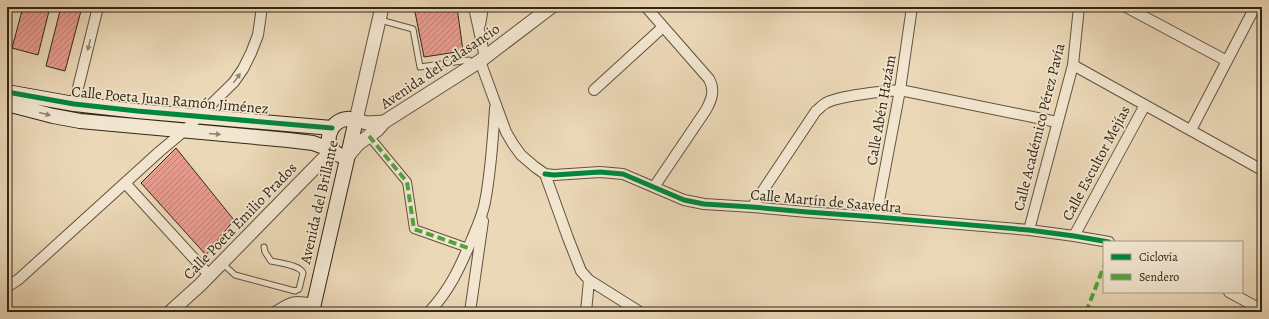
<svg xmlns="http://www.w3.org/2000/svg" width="1269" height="319" font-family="Alegreya,serif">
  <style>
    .building { fill: url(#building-hatch); stroke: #332616 }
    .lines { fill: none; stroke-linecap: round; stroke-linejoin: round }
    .service-casing { stroke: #61523e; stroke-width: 7 }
    .pedestrian-casing { stroke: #61523e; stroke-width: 10 }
    .minor-casing { stroke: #61523e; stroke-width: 12 }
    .tertiary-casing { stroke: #61523e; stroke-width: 15 }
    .secondary-casing { stroke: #332616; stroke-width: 16 }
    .service { stroke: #f2e6d0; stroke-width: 5 }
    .pedestrian { stroke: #f2e6d0; stroke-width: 8 }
    .minor { stroke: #f2e6d0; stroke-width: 10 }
    .tertiary { stroke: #f2e6d0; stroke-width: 13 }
    .secondary { stroke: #f2e6d0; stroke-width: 14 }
    .quiet { stroke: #52a340; stroke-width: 4; stroke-dasharray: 8 4; stroke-linecap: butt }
    .cycleway-casing { stroke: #f2e6d0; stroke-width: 8 }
    .cycleway { stroke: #00873e; stroke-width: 5 }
    .oneway { fill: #928673 }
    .labels { text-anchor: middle; stroke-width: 3.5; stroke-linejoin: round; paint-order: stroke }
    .street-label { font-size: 15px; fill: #332616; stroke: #f2e6d0 }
  </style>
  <defs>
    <pattern id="building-hatch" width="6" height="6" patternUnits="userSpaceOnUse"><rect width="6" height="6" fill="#e79c90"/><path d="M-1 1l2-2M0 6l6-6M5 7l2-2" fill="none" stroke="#bc7f75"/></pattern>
  </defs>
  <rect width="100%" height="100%" fill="#ebd8b7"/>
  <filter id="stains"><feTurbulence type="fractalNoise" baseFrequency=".005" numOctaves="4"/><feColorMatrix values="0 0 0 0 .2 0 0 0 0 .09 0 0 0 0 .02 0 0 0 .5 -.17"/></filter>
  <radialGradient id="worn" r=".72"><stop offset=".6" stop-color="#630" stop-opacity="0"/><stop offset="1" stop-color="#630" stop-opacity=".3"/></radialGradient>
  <!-- building -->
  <path class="building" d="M23,7h27l-12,48 -26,-7z
    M61,7h21l-17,64 -19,-5z
    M414,7h43l6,44 -39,6z
    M176,148l58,72 -28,35 -65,-72z"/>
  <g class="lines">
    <defs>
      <path id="service" d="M380,20l33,9 7,38 49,-7 2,5
        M223,264l12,11 60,16 4,-2 4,-16c-3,-8 -24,-10 -32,-12l-6,-9 -1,-5"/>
      <path id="pedestrian" d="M369,136l38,46 7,47 54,19"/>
      <path id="minor" d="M474,7l11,51
        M646,7l63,72c6,11 3,20 -3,31l-52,77
        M1126,7l101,54
        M480,25l3,-18
        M480,61l26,71 7,12 8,11 14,12 10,7 23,64 13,33 8,9 51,32
        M1073,65l189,105
        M594,90l69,-63
        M74,104l24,-97
        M1191,130l64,-123
        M545,174l9,1 46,-3 23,2 61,26 20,4 48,3 55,5 69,5 153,13 45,6 35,6
        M125,183l85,93
        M752,207l64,-96c3,-2 6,-6 10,-8 12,-7 59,-12 74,-13l157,32
        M876,217l24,-127 12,-83
        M1029,230l44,-165 6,-58
        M1074,236l71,-131
        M7,287l12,-8 140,-127 25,-21 50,-49 9,-13 8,-16 7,-18 4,-28
        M1229,292l33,18
        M275,312c17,-11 19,-12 38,-8
        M429,312c21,-22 31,-45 43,-73 5,-12 11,-25 13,-37 6,-31 8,-63 10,-94
        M470,312l13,-91
        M586,312l3,-32"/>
      <path id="tertiary" d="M382,7l-26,113 11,3 17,-1
        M347,157l11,-13 19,-14 7,-8 96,-61 71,-54
        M170,312l30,-27 132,-135"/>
      <path id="secondary" d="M7,92l67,12 63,7 195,17
        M7,104l46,12 27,5 208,19 25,3 19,7
        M312,312l44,-192c-3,0 -7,-2 -9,-1 -15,1 -24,20 -14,31 3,5 9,6 14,7"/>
    </defs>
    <!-- service casing -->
    <use href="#service" class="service-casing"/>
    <!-- pedestrian casing -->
    <use href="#pedestrian" class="pedestrian-casing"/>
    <!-- minor casing -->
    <use href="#minor" class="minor-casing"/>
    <!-- tertiary casing -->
    <use href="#tertiary" class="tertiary-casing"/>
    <!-- secondary casing -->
    <use href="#secondary" class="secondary-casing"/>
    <!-- service -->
    <use href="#service" class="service"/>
    <!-- pedestrian -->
    <use href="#pedestrian" class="pedestrian"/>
    <!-- minor -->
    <use href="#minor" class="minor"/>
    <!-- tertiary -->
    <use href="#tertiary" class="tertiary"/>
    <!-- secondary -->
    <use href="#secondary" class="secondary"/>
    <!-- quiet -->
    <path class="quiet" d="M369,136l38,46 7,47 54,19
      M1086,312l18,-46"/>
    <defs>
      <path id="cycleway" d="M7,92l67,12 63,7 195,17
        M545,174l9,1 46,-3 23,2 61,26 20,4 48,3 55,5 69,5 153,13 45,6 35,6"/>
    </defs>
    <!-- cycleway casing -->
    <use href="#cycleway" class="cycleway-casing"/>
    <!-- cycleway -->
    <use href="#cycleway" class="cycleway"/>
  </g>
  <!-- one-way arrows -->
  <defs><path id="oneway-solid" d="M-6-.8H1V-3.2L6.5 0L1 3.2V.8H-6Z"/></defs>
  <g class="oneway">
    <use href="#oneway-solid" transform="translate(89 45) rotate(104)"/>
    <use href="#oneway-solid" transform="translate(237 78) rotate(-54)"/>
    <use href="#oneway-solid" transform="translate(45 114) rotate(14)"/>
    <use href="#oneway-solid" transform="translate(215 134) rotate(5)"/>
  </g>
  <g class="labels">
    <!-- street labels -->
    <g class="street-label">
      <text transform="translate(440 66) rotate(-34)" y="5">Avenida del Calasancio</text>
      <text transform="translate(170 100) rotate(5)" y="5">Calle Poeta Juan Ramón Jiménez</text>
      <text transform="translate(881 110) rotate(-80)" y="5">Calle Abén Hazám</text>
      <text transform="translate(1039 127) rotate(-76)" y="5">Calle Académico Pérez Pavía</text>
      <text transform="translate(1096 163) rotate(-62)" y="5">Calle Escultor Mejías</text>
      <text transform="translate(826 201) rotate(5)" y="5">Calle Martín de Saavedra</text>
      <text transform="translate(319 202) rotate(-77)" y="5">Avenida del Brillante</text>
      <text transform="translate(240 221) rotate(-46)" y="5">Calle Poeta Emilio Prados</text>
    </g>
  </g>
  <!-- margin -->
  <rect width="1269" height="319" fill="none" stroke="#ebd8b7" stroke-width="24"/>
  <rect x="8" y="8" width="1253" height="303" fill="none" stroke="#332616" stroke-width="2"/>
  <rect x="12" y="12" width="1245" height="295" fill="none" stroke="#332616"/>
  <!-- legend -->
  <rect x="1103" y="241" width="140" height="52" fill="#f2e6d0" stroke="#a69986"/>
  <rect x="1111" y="254" width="20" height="6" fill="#00873e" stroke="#a69986"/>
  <text x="1139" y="261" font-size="12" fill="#332616">Ciclovía</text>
  <rect x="1111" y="274" width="20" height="6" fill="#52a340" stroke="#a69986"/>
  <text x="1139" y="281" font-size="12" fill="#332616">Sendero</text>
  <rect width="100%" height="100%" filter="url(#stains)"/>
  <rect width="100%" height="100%" fill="url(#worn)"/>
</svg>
